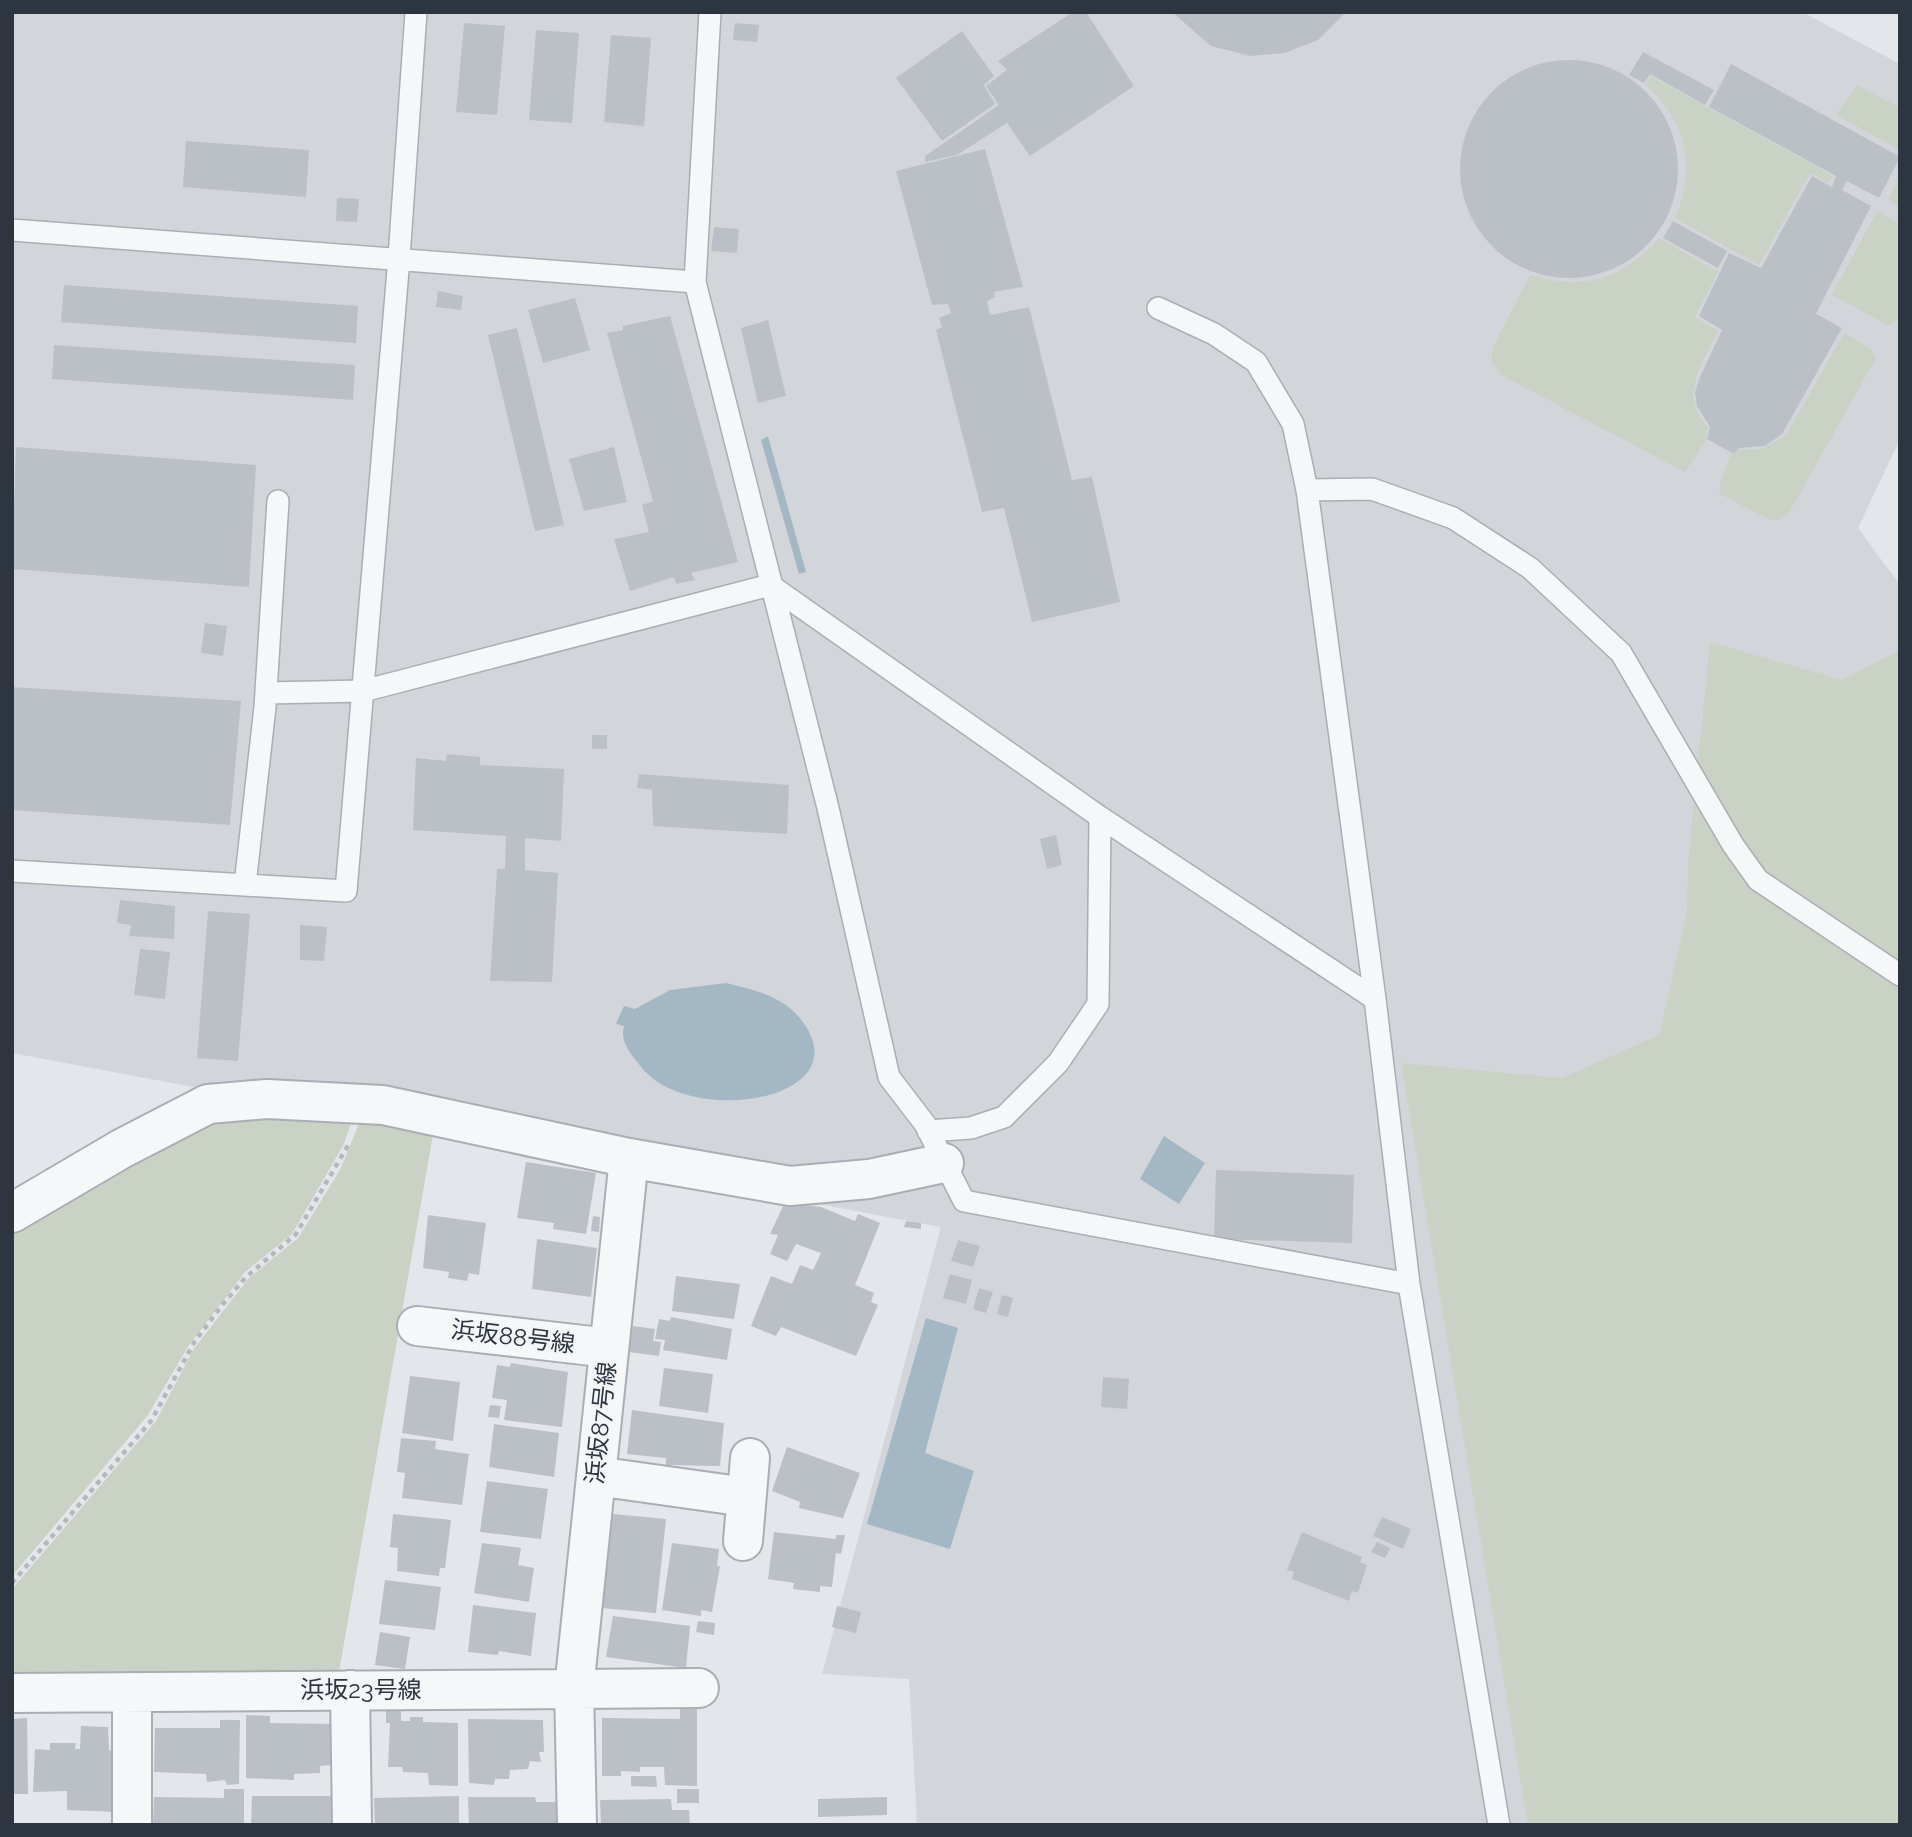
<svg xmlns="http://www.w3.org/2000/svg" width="1912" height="1837" font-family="Raleway,'Noto Sans JP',sans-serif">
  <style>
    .built { fill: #d2d6db }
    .green { fill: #cad2c5 }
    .water { fill: #a3b7c5 }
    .building { fill: #bbc0c6 }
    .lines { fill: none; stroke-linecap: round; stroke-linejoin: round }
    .lane-casing { stroke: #a9aeb4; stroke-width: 24 }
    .street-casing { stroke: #a9aeb4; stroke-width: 42 }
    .path { stroke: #b5b9bd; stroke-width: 4.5; stroke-dasharray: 5 5; stroke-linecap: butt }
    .lane { stroke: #f5f7f8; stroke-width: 21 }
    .street { stroke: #f5f7f8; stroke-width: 38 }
    .labels { text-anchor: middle; stroke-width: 5; stroke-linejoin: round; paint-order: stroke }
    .street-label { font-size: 24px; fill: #2d3640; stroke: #f3f5f7 }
  </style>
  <rect width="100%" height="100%" fill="#e3e6ea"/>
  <!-- built -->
  <path class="built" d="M12,12h1790l98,52v375l-42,89 42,57v1240h-983l-8,-146 -87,-5 119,-447 -929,-174z"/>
  <!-- green -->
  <path class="green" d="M1651,76l182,100 -4,7 -19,-10 -51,92 -84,-47c22,-49 11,-99 -30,-133z
    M1857,85l43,23v42l-64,-35z
    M1900,176v31l-12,-7z
    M1877,211l23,13v92l-11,10 -57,-31z
    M1659,238l59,34 -23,45 23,14c-15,31 -41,67 -10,96l-2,14 -21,31 -184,-97 -10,-14 2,-14 37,-72c53,16 92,5 129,-37z
    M1844,333l26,15 6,10 -87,155 -11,7h-8l-50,-26 -1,-7 12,-33 9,-5h23l24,-15z
    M1710,642l132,38 58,-30v1175h-372l-127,-762 161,15 97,-43 28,-122 1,-52z
    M354,1114l-10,30 -52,90 -47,38 -56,73 -41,70 -136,161v-351l205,-109z
    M362,1116l73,7 -96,549 -327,6v-89l144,-168 37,-71 55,-71 50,-41 42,-68z"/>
  <!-- water -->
  <path class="water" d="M768,436l38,136 -7,2 -38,-134z
    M726,983c33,8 62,14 81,45 44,74 -118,98 -165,40 -9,-12 -23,-25 -18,-42l-8,-2 8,-18 11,3 35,-19z
    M1164,1136l41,27 -26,41 -39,-25z
    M926,1318l32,10 -33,125 49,18 -24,78 -83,-25z"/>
  <!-- building -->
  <path class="building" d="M1073,12h13l48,74 -104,70 -23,-33 -50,32 -32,7v-6l74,-51 -13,-19 21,-16 -9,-9z
    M1172,12h174l-28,28 -33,13 -35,3 -39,-10z
    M464,23l41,3 -8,89 -41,-3z
    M735,23l24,2 -2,17 -24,-2z
    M536,30l43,3 -7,90 -43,-3z
    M962,31l32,45 -10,9 11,19 -53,37 -46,-63z
    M611,35l40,3 -7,88 -40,-4z
    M1643,52l71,38 -9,15 -55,-31 -6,9 -15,-8z
    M1460 169a109 109 0 1 1 218 0a109 109 0 1 1-218 0Z
    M1731,64l169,93 -21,41 -32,-17 -5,9 29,16 -55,108 26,14 -60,106 -17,12 -26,2 -5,6 -27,-15 3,-12 -13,-21 -2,-14 5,-15 22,-47 -23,-14 30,-63 32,15 51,-92 20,11 4,-11 -127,-69z
    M186,141l123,9 -3,47 -123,-10z
    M985,149l38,138 -29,5 1,5 -8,4 3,14 39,-8 43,173 20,-3 28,125 -88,20 -28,-114 -22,4 -46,-182 6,-3 -3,-9 12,-5 -3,-9 -16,1 -36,-134z
    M337,198l22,1 -2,23 -21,-1z
    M1673,221l54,30 -9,17 -55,-30z
    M714,227l25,2 -2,24 -26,-2z
    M64,285l294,21 -2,37 -295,-21z
    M438,291l25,5 -2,14 -25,-3z
    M575,298l15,52 -47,13 -15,-53z
    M670,316l68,246 -47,11 4,7 -19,4 -2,-7 -44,14 -16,-52 35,-7 -7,-27 11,-4 -46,-168 16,-3v-4z
    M768,320l18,76 -28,7 -17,-75z
    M517,328l47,197 -29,6 -47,-196z
    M54,345l301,20 -2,35 -301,-21z
    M16,447l240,18 -7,122 -237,-18z
    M614,447l13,55 -43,9 -15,-52z
    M205,623l22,3 -4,30 -22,-3z
    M12,687l229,14 -11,124 -218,-15z
    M592,735h15v14h-15z
    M447,754l33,3v8l84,4 -3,72 -36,-3v32l33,3 -6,109 -62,-1 7,-112h8l1,-33 -93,-6 3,-72 30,3z
    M639,774l150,11 -2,49 -134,-8 -1,-36 -15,-2z
    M1056,835l6,30 -15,4 -7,-30z
    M120,900l55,6 -1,33 -45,-3 2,-11 -14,-2z
    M208,911l42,3 -12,147 -41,-3z
    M300,925l27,2 -3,34 -24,-1z
    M140,949l30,3 -5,47 -31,-4z
    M526,1162l70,11 -10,61 -33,-5 1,-6 -37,-5z
    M1216,1170l138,5 -2,68 -138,-4z
    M785,1202l36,5 34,14 3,-7 22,9 -25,62 19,8 -3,9 7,3 -22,51 -75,-29 -5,9 -25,-10 20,-50 21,8 8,-19 13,5 8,-17 -25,-9 -9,17 -17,-7 8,-19 -8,-1z
    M428,1215l58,8 -7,52 -10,-2 -2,8 -19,-3 1,-6 -26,-4z
    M593,1216l7,1 -1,15 -8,-1z
    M906,1221l15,2v6l-17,-2z
    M537,1239l60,9 -6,49 -59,-8z
    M958,1240l22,6 -7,21 -22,-6z
    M950,1274l22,6 -6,24 -23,-6z
    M676,1276l64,8 -6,35 -62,-8z
    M979,1288l14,4 -7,21 -13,-4z
    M1002,1295l11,3 -5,19 -11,-3z
    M671,1317l61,12 -5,31 -64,-10 2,-10 -10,-1 4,-20 11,2z
    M633,1326l22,3 -2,12 8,1 -2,14 -30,-4z
    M511,1363l57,9 -6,55 -58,-7 3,-20 -15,-2 5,-33 13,2z
    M664,1368l49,6 -5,39 -49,-7z
    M410,1376l50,6 -7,59 -51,-8z
    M1103,1377l26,2 -2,30 -26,-2z
    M490,1405l11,1 -2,12 -11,-1z
    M632,1410l92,13 -4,43 -54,-1v-7l-39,-4z
    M494,1424l65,9 -5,44 -65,-10z
    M401,1438l35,3 -1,8 34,5 -7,51 -60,-7 3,-25 -8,-1z
    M787,1447l73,26 -17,45 -44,-10 1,-6 -28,-11z
    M487,1481l61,8 -7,50 -61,-7z
    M393,1514l58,6 -6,48h-5l-1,8 -42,-5 1,-23 -8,-1z
    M613,1514l53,5 -10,94 -54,-5z
    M1382,1517l29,12 -8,20 -30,-13z
    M774,1532l62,7v-4h9l-4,19 -5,-1 -4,34 -12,-1v6l-27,-3 1,-6 -26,-4z
    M1302,1532l60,25 -2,5 7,3 -9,28 -6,-2 -3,10 -57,-22 2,-7 -7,-2z
    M1377,1542l13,6 -5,10 -14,-6z
    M482,1543l39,5 -3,17 16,3 -5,34 -55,-9z
    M672,1543l47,6 -2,17h3l-8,46 -11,-2v6l-39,-6z
    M385,1580l56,7 -6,43 -56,-6z
    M473,1605l63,8 -5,43 -32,-5 -1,4 -30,-3z
    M837,1606l24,6 -5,21 -24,-6z
    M613,1616l77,10 -4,42 -80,-11z
    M698,1621l17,2 -1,12 -18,-3z
    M380,1632l30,5 -5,32 -30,-4z
    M680,1702h17v84l-32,-1 -1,-18h-24v5l-19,-1v5h-19v-58l78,1z
    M386,1710h15v11h9v-4h13v5l35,1v63l-29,-1 -1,-12 -25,-1 -1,-5h-14l2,-44h-4z
    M246,1715l24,1v7l62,1 11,40 -23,2v7l-26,1v6l-48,-2z
    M27,1718l1,76h-16l1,-75z
    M468,1719l75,1 1,32h-5l2,10 -11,-1 -2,8 -18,1 -1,9h-14l-1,6 -25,-2z
    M220,1720h20l-1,64 -12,1 -2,-5 -18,2 -1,-8 -52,-2 1,-44h65z
    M81,1726l27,1 1,23 6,2 1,60 -49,-2v-19l-34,1 2,-43 15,1v-7h26l-1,6h5z
    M631,1776h25l1,11 -26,-1z
    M224,1789h20v36h-91l1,-28 70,1z
    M677,1789h22v14h-22z
    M252,1796h80v29h-81z
    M459,1796v29h-84l-1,-27z
    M468,1797h67l1,5h21l1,23h-89z
    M887,1797v18l-69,2v-18z
    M671,1799l1,11h17l1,15h-89l-1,-25z"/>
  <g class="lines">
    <defs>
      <path id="lane" d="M710,12l-15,270 133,526 61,269 36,47 39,77 445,83
        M12,230l683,52
        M1158,308l56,26 42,28 37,62 14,66 68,509 34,285 90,541
        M1307,490l65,-1 81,29 77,50 91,85 112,192 25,35 142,95
        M266,693l97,-2 407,-106 330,232 275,182
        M12,871l334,20 53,-633 17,-246
        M245,885l20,-178 13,-206
        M928,1131l43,-3 33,-11 54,-54 40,-59 2,-187"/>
      <path id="street" d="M629,1158l-55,531 125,-1
        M12,1213l109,-64 87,-45 59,-5 116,6 246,53 161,28 79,-7 75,-16
        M417,1326l192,22
        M596,1476l150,21
        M743,1541l7,-83
        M350,1690l2,135
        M132,1692v133
        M12,1693l562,-4 3,136"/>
    </defs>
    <!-- lane casing -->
    <use href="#lane" class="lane-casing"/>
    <!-- street casing -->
    <use href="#street" class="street-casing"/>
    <!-- path -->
    <path class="path" d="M12,1583l139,-162 44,-80 28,-37 22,-26 51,-44 54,-92"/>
    <!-- lane -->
    <use href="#lane" class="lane"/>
    <!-- street -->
    <use href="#street" class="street"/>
  </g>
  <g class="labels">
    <!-- street labels -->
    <g class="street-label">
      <text transform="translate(513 1337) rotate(7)" y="8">浜坂88号線</text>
      <text transform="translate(601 1423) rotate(-84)" y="8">浜坂87号線</text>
      <text x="361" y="1698">浜坂23号線</text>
    </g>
  </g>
  <!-- border -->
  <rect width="1912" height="1837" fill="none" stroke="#2d3640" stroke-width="28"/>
</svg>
